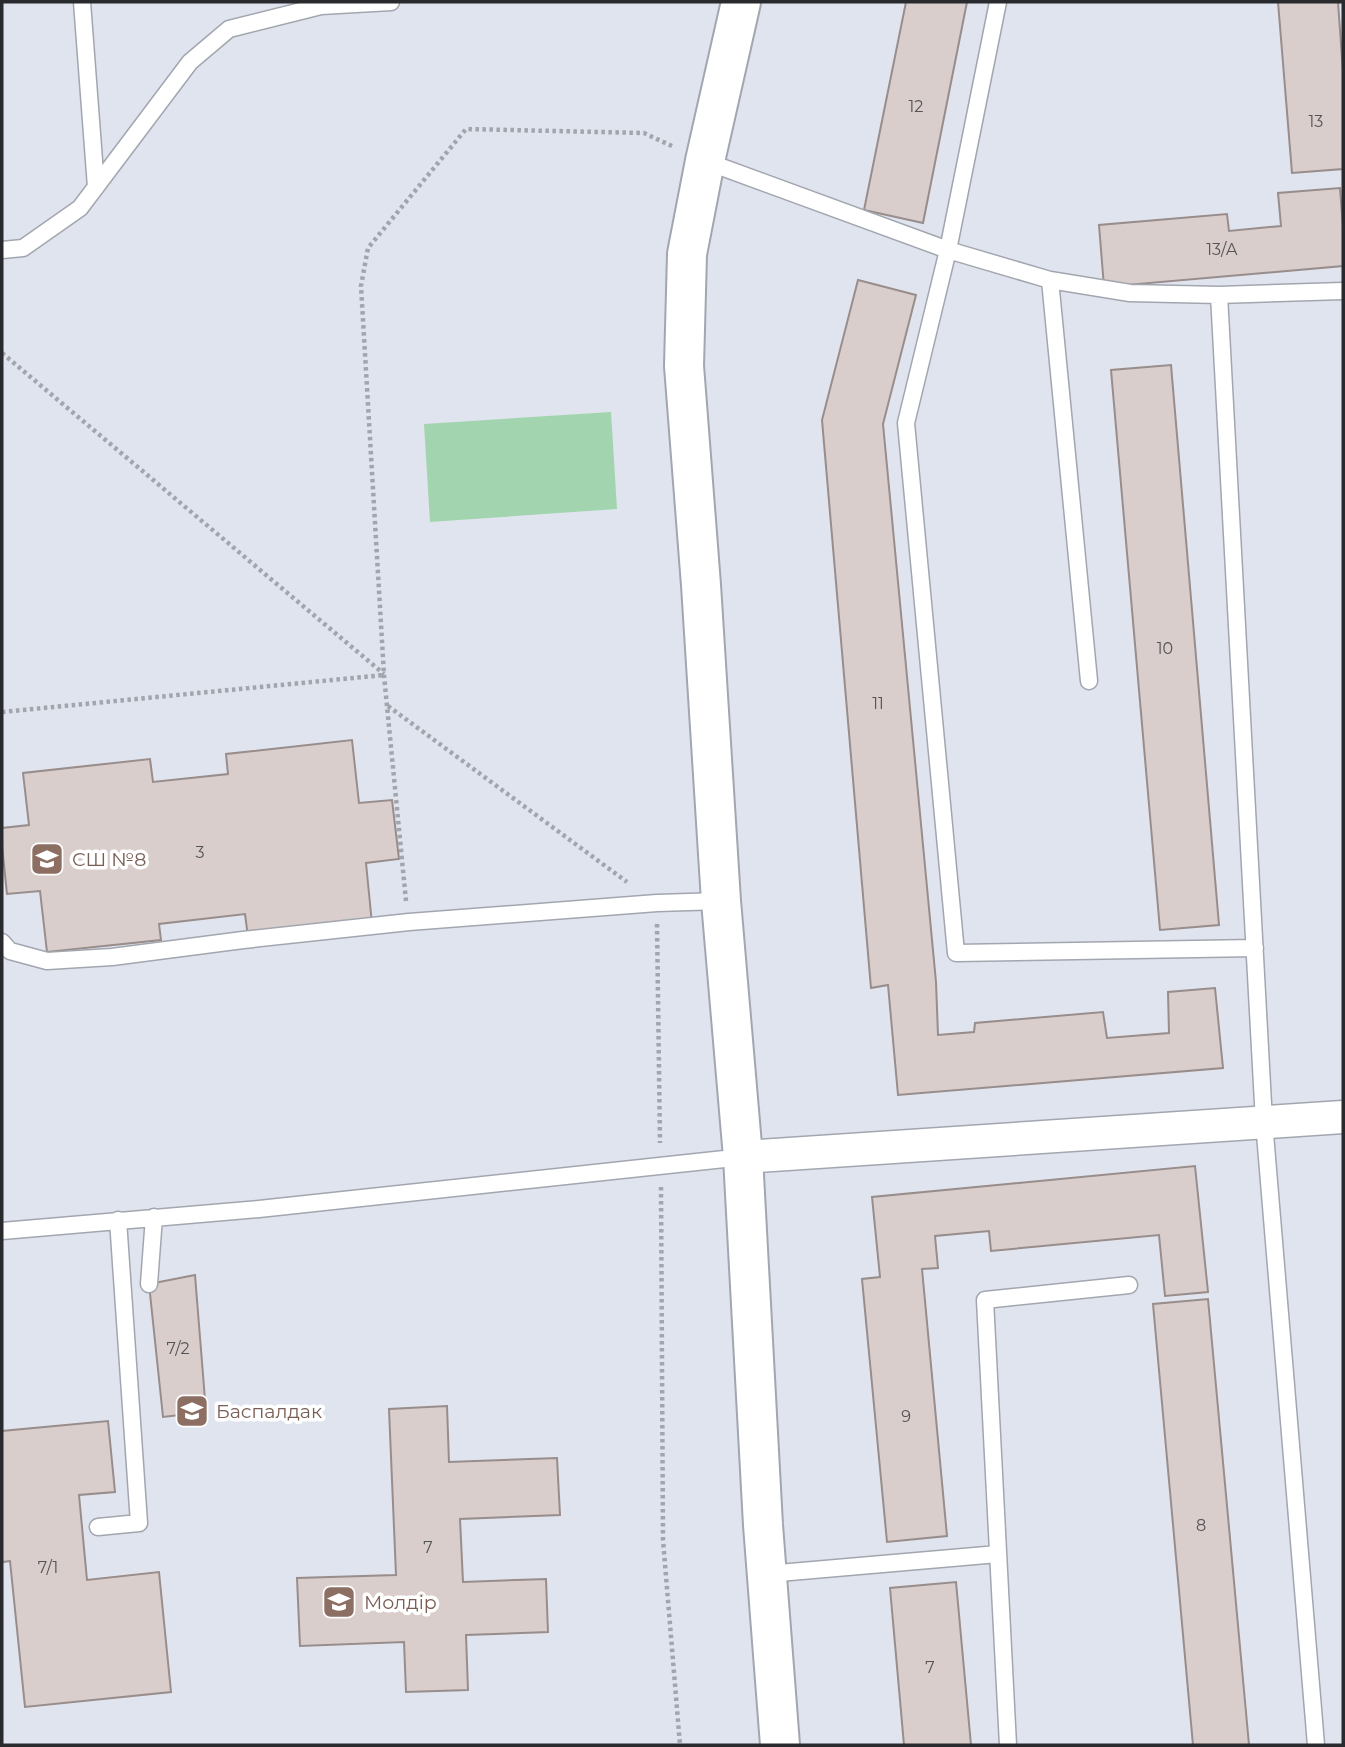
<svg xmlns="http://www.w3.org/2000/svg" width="1345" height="1747" font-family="Montserrat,sans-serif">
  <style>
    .garden { fill: #a2d5af }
    .building { fill: #d9cecc; stroke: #988d8b; stroke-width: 2 }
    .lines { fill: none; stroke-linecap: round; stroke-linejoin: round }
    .service-casing { stroke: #a2a6af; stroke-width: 19 }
    .minor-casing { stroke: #a2a6af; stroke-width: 35 }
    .tertiary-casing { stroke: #a2a6af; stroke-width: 42 }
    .path { stroke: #a1a5ac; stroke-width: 4.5; stroke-dasharray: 3.5 3.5; stroke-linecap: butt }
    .service { stroke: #fff; stroke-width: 16 }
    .minor { stroke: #fff; stroke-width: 32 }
    .tertiary { stroke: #fff; stroke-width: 38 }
    .labels { text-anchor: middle; stroke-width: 7; stroke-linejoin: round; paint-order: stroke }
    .number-label { font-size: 16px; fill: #545355 }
    .education-label { font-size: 19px; fill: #785e54; stroke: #fff; text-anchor: start }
  </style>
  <rect width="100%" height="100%" fill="#e0e4ee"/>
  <!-- garden -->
  <path class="garden" d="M611,412l6,97 -187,13 -6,-98z"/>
  <!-- building -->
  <path class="building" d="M906,2h61l-44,221 -59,-13z
    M1278,2h60l5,70v97l-51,4z
    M1340,188l3,40v38l-239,21 -5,-62 128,-11 2,17 52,-5 -3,-33z
    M858,280l58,15 -33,129 53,558 2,53 36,-3 1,-9 128,-11 4,26 62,-5 -1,-41 47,-4 8,80 -325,27 -10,-110 -17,3 -49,-568z
    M1171,365l48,560 -59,5 -49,-560z
    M352,740l7,63 33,-3 7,59 -33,4 6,61 -124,13 -3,-23 -86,10 2,16 -114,12 -7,-61 -33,3 -5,-48v-18l27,-3 -6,-52 127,-14 3,23 75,-8 -2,-20z
    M1195,1166l13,126 -43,4 -6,-61 -168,16 -2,-20 -54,5 3,32 -16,1 25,267 -60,6 -25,-263 18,-2 -8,-80z
    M195,1275l11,137 -43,5 -14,-133z
    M1208,1299l41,446h-56l-40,-441z
    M447,1406l2,56 108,-4 3,57 -100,4 3,63 83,-3 2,53 -82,3 2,55 -62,2 -2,-50 -104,4 -3,-68 99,-3 -7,-166z
    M108,1421l7,71 -36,3 8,85 72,-8 12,120 -146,15 -15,-146 -8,1v-131z
    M956,1582l15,163h-67l-14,-157z"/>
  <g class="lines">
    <defs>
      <path id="service" d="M82,2l14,185
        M998,2l-50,248 -42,173 50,530 299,-5
        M705,161l243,89 102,30 39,401
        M2,250l21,-2 57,-40 110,-146 39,-33 92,-23 70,-4
        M1050,280l80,13 89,2 124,-4
        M1219,295l45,827 52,623
        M2,942l8,9 37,10 65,-4 131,-17 166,-18 248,-19 64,-2
        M2,1231l257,-22 484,-52
        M149,1284l5,-67
        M98,1527l41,-4 -21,-303
        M767,1574l231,-20
        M1008,1745l-23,-445 144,-15"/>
      <path id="minor" d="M743,1157l600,-40"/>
      <path id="tertiary" d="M741,2l-36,159 -18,93 -3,112 17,219 20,316 22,256 20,368 17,220"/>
    </defs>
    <!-- service casing -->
    <use href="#service" class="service-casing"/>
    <!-- minor casing -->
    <use href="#minor" class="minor-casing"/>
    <!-- tertiary casing -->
    <use href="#tertiary" class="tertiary-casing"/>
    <!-- path -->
    <path class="path" d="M2,353l382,321
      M388,706l239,176
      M2,712l382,-37
      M406,901l-22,-226 -23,-389 7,-38 98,-119 178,4 30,14
      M657,924l3,219
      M661,1187l2,353 17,205"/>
    <!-- service -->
    <use href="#service" class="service"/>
    <!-- minor -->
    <use href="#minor" class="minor"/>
    <!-- tertiary -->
    <use href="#tertiary" class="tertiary"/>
  </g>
  <!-- icons -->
  <defs>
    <symbol id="school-square" viewBox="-11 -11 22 22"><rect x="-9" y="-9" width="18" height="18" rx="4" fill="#8d6e63" stroke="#fff"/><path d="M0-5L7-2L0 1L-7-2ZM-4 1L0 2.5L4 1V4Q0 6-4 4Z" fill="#fff"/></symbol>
  </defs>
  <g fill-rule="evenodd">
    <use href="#school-square" x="28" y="840" width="38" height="38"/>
    <use href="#school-square" x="173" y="1392" width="38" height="38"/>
    <use href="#school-square" x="320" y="1583" width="38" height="38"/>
  </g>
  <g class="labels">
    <!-- number labels -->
    <g class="number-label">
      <text x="916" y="112">12</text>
      <text x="1316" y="127">13</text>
      <text x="1222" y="255">13/А</text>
      <text x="1165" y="654">10</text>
      <text x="878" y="709">11</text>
      <text x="200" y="858">3</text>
      <text x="178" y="1354">7/2</text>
      <text x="906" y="1422">9</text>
      <text x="1201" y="1531">8</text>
      <text x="428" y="1553">7</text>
      <text x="48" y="1573">7/1</text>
      <text x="930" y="1673">7</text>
    </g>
    <!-- education labels -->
    <g class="education-label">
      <text x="72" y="866">СШ №8</text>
      <text x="216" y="1418">Баспалдак</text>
      <text x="364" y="1609">Молдiр</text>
    </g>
  </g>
  <!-- border -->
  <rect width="1345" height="1747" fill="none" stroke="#282a2d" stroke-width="7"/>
</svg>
